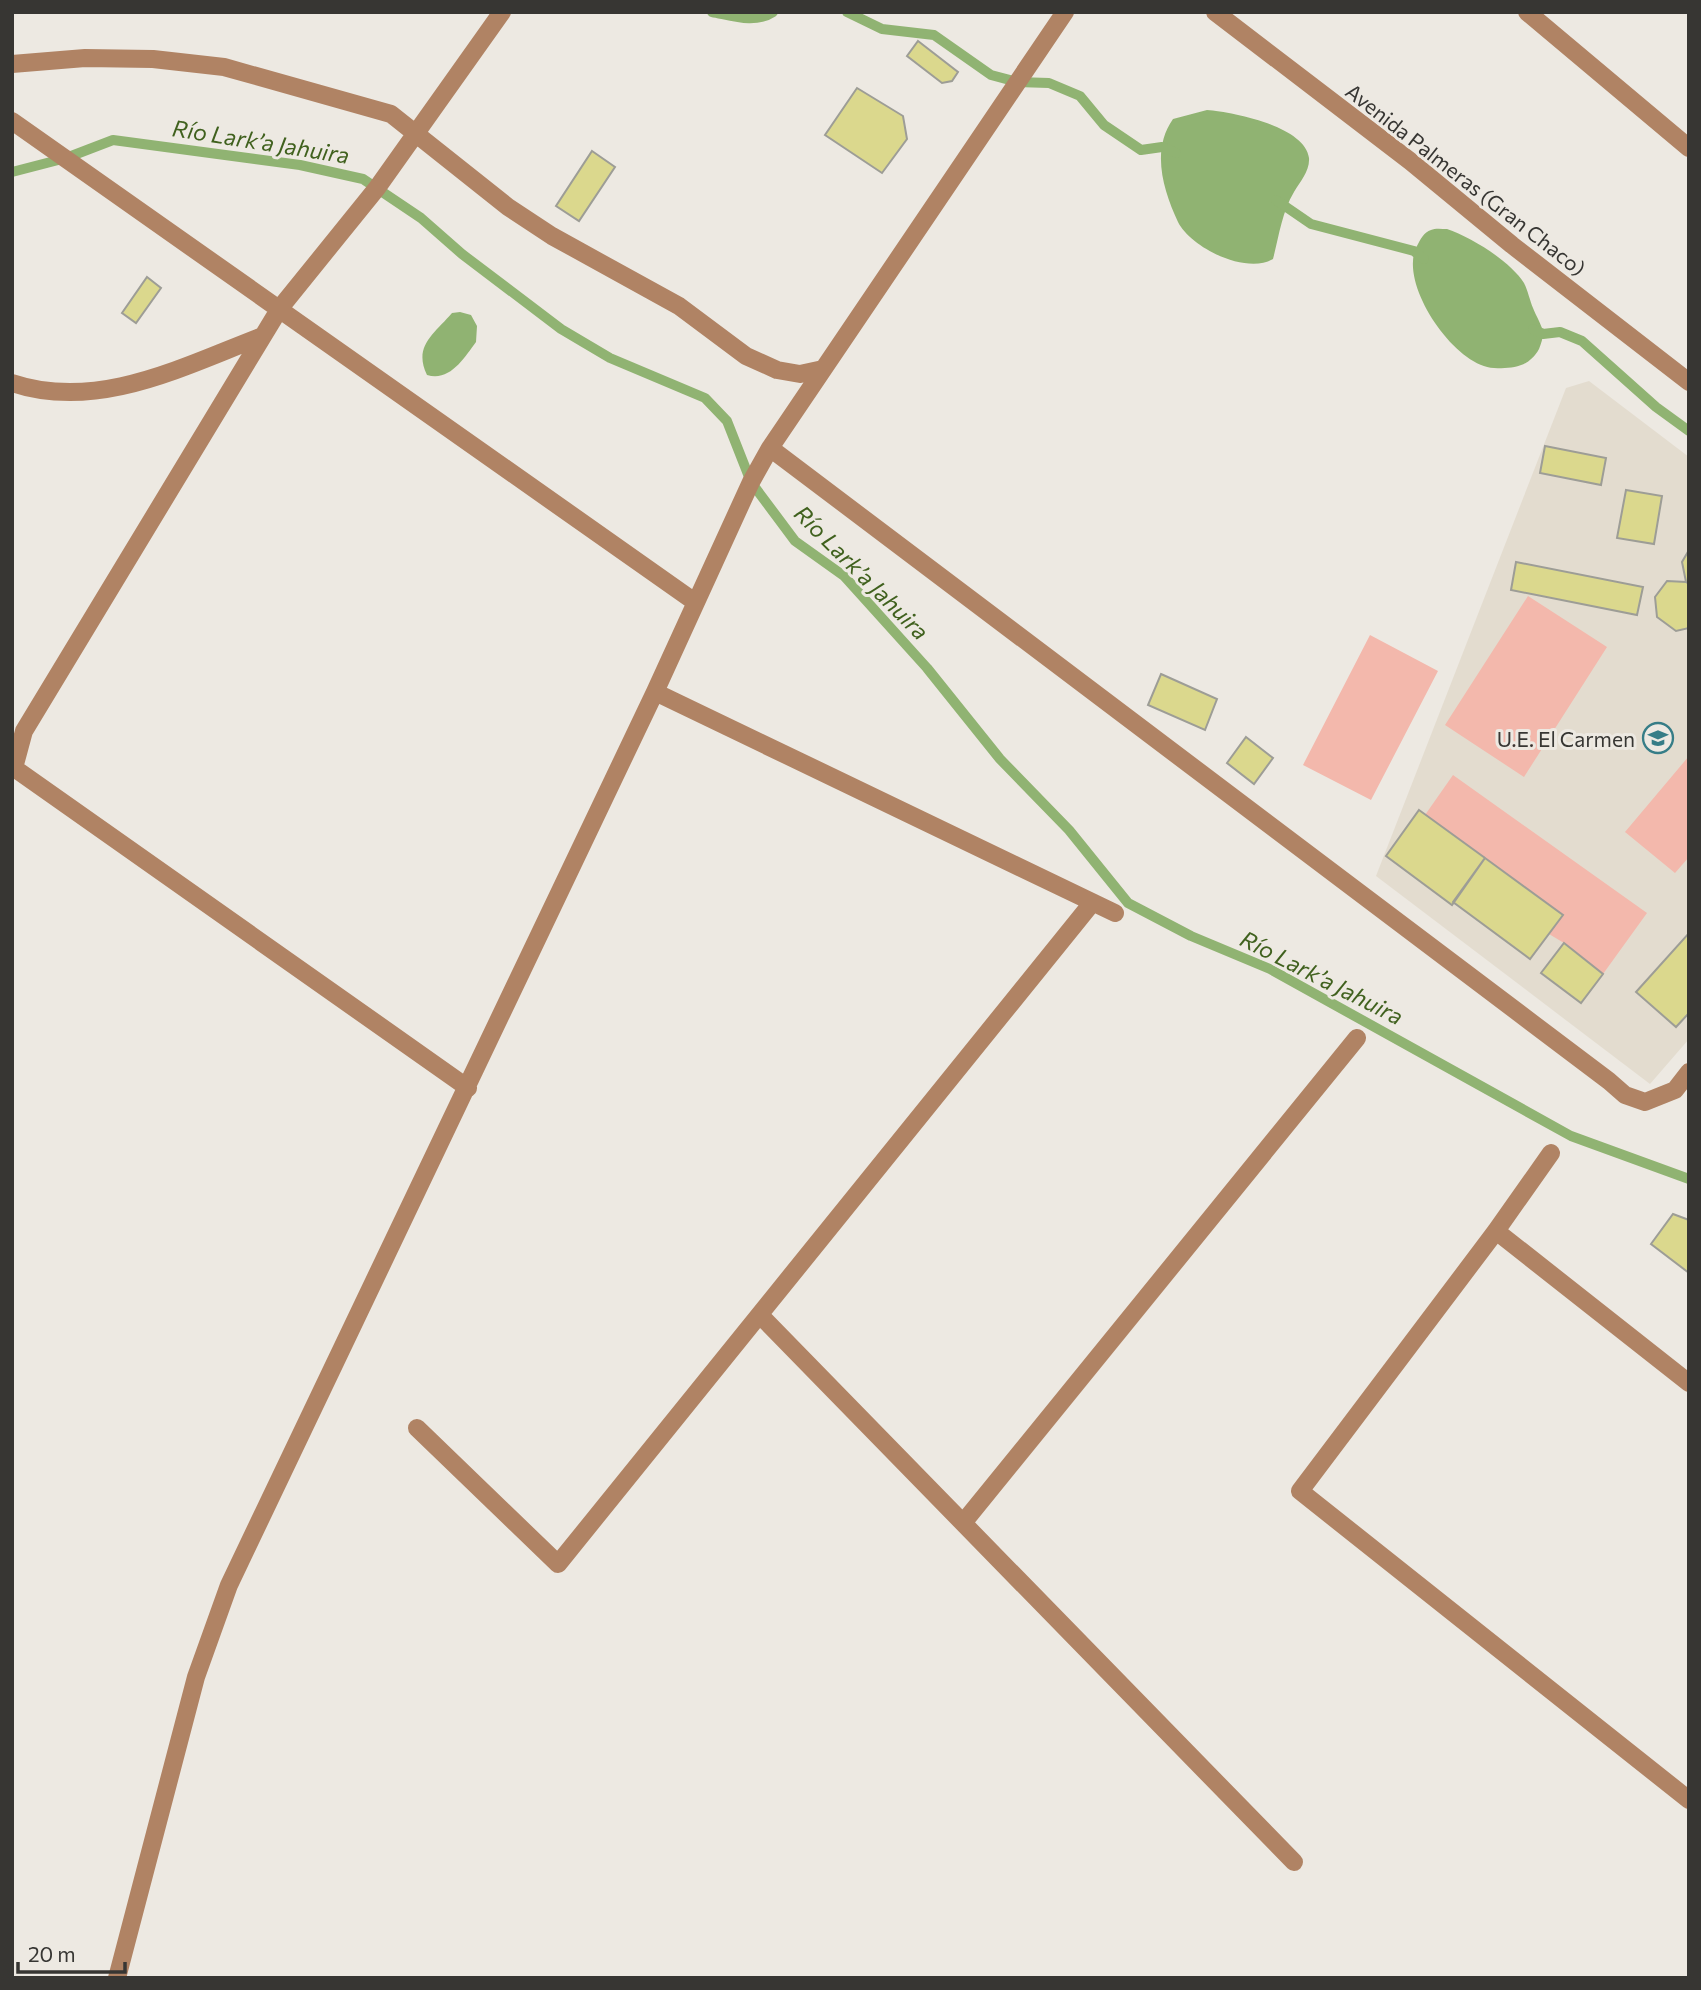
<svg xmlns="http://www.w3.org/2000/svg" width="1701" height="1990" font-family="Commissioner,sans-serif">
	<style>
		.built { fill: #e3dccf }
		.green { fill: #f3b8ac }
		.water { fill: #90b372 }
		.lines { fill: none; stroke-linecap: round; stroke-linejoin: round }
		.stream { stroke: #90b372; stroke-width: 10 }
		.building { fill: #dbd88d; stroke: #9d9d96; stroke-width: 2 }
		.minor { stroke: #b08364; stroke-width: 18 }
		.labels { text-anchor: middle; dominant-baseline: central; stroke-width: 6; stroke-linejoin: round; paint-order: stroke }
		.street-label { font-size: 21px; fill: #373633; stroke: #ede9e2 }
		.poi-label { font-size: 21px; fill: #373633; stroke: #ede9e2; text-anchor: end }
		.water-label { font-size: 23px; font-style: italic; fill: #40611e; stroke: #ede9e2 }
	</style>
	<rect width="100%" height="100%" fill="#ede9e2"/>
	<!-- built -->
	<path class="built" d="M 1589,381 L 1689,457 L 1689,1039 L 1650,1084 L 1376,876 L 1566,388 Z"/>
	<!-- green -->
	<path class="green" d="M 1528,596 L 1607,647 L 1524,777 L 1445,725 Z
		M 1370,635 L 1438,671 L 1371,800 L 1303,765 Z
		M 1689,756 L 1689,857 L 1675,873 L 1625,832 Z
		M 1453,775 L 1647,913 L 1603,974 L 1564,943 L 1549,934 L 1562,915 L 1425,815 Z"/>
	<!-- water -->
	<path class="water" d="M 1207,110 C 1232,112 1305,126 1309,158 C 1310,171 1300,182 1294,192 C 1282,212 1279,236 1273,259 C 1247,275 1191,248 1178,222 C 1163,190 1151,150 1173,119 Z
		M 1447,229 C 1471,237 1510,261 1524,283 C 1528,291 1530,301 1533,308 C 1536,316 1542,325 1543,333 C 1543,338 1541,344 1539,349 C 1529,367 1513,369 1494,368 C 1454,366 1397,282 1417,246 C 1420,240 1424,232 1431,230 C 1435,228 1442,229 1447,229 Z
		M 460,312 L 471,315 L 477,326 L 476,342 C 464,358 450,382 427,375 C 413,346 434,334 452,313 Z"/>
	<g class="lines">
		<!-- stream -->
		<path class="stream" d="M 712,12 C 733,16 755,24 773,12
			M 847,12 L 882,29 L 934,35 L 991,75 L 1017,82 L 1049,83 L 1080,96 L 1104,125 L 1141,150 L 1162,147 L 1176,153
			M 12,172 L 66,158 L 113,140 L 300,165 L 363,179 L 421,218 L 462,254 L 561,329 L 610,358 L 705,398 L 727,421 L 751,482 L 795,541 L 844,576 L 927,668 L 1000,759 L 1069,830 L 1128,903 L 1191,936 L 1270,969 L 1571,1136 L 1689,1179
			M 1276,200 L 1311,224 L 1414,251 L 1424,259
			M 1533,329 L 1543,334 L 1560,332 L 1582,341 L 1656,407 L 1689,431"/>
	</g>
	<!-- building -->
	<path class="building" d="M 918,41 L 958,72 L 952,81 L 942,83 L 907,56 Z
		M 857,88 L 903,116 L 907,139 L 882,173 L 825,135 Z
		M 592,151 L 615,167 L 579,221 L 556,206 Z
		M 147,277 L 161,288 L 136,323 L 122,313 Z
		M 1545,446 L 1606,458 L 1601,485 L 1540,473 Z
		M 1626,490 L 1662,496 L 1654,544 L 1617,538 Z
		M 1689,550 L 1689,584 L 1686,582 L 1682,562 Z
		M 1516,562 L 1643,587 L 1637,615 L 1511,590 Z
		M 1667,581 L 1686,582 L 1689,584 L 1689,628 L 1676,631 L 1657,617 L 1655,597 Z
		M 1161,674 L 1217,699 L 1205,730 L 1148,705 Z
		M 1246,737 L 1273,758 L 1254,784 L 1227,763 Z
		M 1419,810 L 1485,858 L 1452,905 L 1386,856 Z
		M 1485,858 L 1563,915 L 1530,959 L 1453,902 Z
		M 1689,933 L 1689,1013 L 1676,1027 L 1636,992 Z
		M 1564,943 L 1603,974 L 1581,1003 L 1541,973 Z
		M 1673,1214 L 1689,1220 L 1689,1273 L 1651,1244 Z"/>
	<g class="lines">
		<!-- minor -->
		<path class="minor" d="M 1215,12 L 1410,161 L 1512,245 L 1689,382
			M 1527,12 L 1689,148
			M 12,64 L 85,58 L 153,59 L 224,67 L 391,114 L 508,207 L 552,236 L 679,306 L 746,356 L 777,370 L 800,374 L 823,369
			M 12,121 L 695,602
			M 12,383 C 98,412 184,366 263,336
			M 770,448 L 1609,1081 L 1625,1095 L 1645,1102 L 1675,1090 L 1689,1072
			M 655,692 L 1115,913
			M 468,1088 L 14,768 L 24,731 L 280,308 L 377,188 L 502,12
			M 1551,1153 L 1496,1231 L 1300,1491 L 1689,1800
			M 1496,1231 L 1689,1383
			M 760,1315 L 1294,1862
			M 417,1428 L 558,1564 L 1092,903
			M 963,1523 L 1357,1038
			M 117,1978 L 196,1677 L 229,1585 L 655,692 L 751,482 L 770,448 L 1065,12"/>
	</g>
	<!-- icons -->
	<defs>
		<g id="school-ring" transform="scale(1.575)"><circle r="9.5" fill="#ede9e2" stroke="#367d87" stroke-width="1.5"/><path d="M0-5L7-2L0 1L-7-2ZM-4 1L0 2.5L4 1V4Q0 6-4 4Z" fill="#367d87"/></g>
	</defs>
	<g fill-rule="evenodd">
		<use href="#school-ring" x="1658" y="738"/>
	</g>
	<g class="labels">
		<!-- street labels -->
		<g class="street-label">
			<text transform="translate(1466 179) rotate(38)">Avenida Palmeras (Gran Chaco)</text>
		</g>
		<!-- poi labels -->
		<g class="poi-label">
			<text x="1635" y="738">U.E. El Carmen</text>
		</g>
		<!-- water labels -->
		<g class="water-label">
			<text transform="translate(261 141) rotate(9)">Río Lark’a Jahuira</text>
			<text transform="translate(862 572) rotate(45)">Río Lark’a Jahuira</text>
			<text transform="translate(1322 977) rotate(27)">Río Lark’a Jahuira</text>
		</g>
	</g>
	<!-- border -->
	<rect width="1701" height="1990" fill="none" stroke="#373633" stroke-width="28"/>
	<!-- scale -->
	<path d="M18 1962v10h107v-10" fill="none" stroke="#373633" stroke-width="3.5"/>
	<text x="28" y="1962" font-size="21" fill="#373633" stroke="#ede9e2" stroke-width="5" paint-order="stroke">20 m</text>
</svg>
